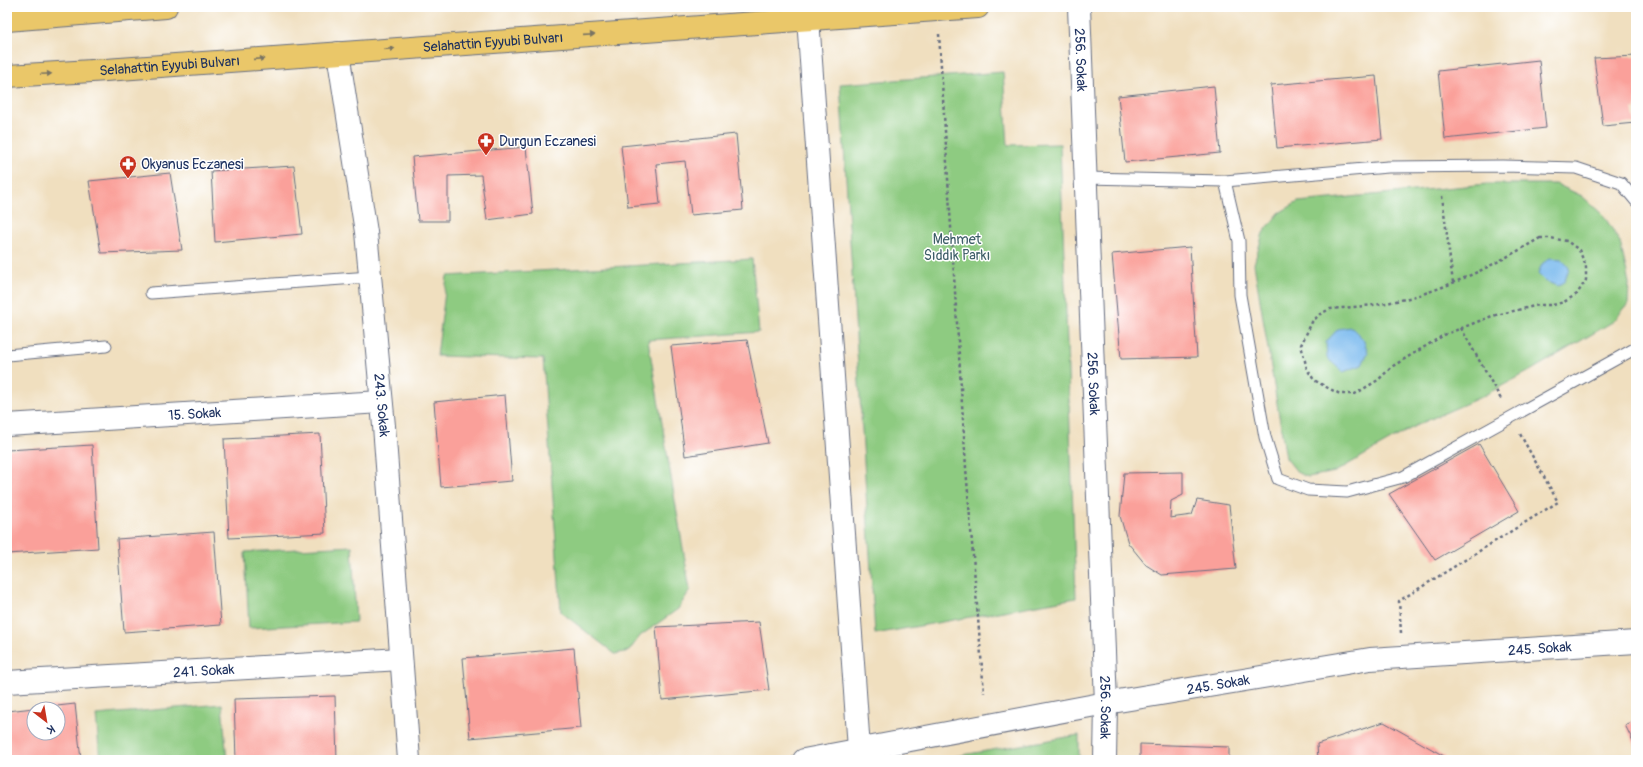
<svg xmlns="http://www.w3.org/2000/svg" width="1643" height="767" font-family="Pangolin,sans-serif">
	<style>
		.green { fill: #8ecb81; stroke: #547d70 }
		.water { fill: #7abaee; stroke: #4a74a6 }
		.building { fill: #faa09a }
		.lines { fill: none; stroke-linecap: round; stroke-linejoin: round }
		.lane-casing { stroke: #666d80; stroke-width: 13 }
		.street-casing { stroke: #666d80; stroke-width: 24 }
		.primary-casing { stroke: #666d80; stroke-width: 24 }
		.path { stroke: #666d80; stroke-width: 2.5; stroke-dasharray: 3 3; stroke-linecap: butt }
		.lane { stroke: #fff; stroke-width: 11 }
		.street { stroke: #fff; stroke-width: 22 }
		.primary { stroke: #eac769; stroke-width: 22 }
		.oneway { fill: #787363 }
		.labels { text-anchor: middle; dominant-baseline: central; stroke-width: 3; stroke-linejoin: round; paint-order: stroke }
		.street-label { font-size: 14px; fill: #1b2f5e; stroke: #fff }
		.poi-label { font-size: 14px; fill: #1b2f5e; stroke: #fff; text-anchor: start }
		.park-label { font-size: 14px; fill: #3e5e68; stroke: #fff }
	</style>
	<rect width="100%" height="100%" fill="#fff"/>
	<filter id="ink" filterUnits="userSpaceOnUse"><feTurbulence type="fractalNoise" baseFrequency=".025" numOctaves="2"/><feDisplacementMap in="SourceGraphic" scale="8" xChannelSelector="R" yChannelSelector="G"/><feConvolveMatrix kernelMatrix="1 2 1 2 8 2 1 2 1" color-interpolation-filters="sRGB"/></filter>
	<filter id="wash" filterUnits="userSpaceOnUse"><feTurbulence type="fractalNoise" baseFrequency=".012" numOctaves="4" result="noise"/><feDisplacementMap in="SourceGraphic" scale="16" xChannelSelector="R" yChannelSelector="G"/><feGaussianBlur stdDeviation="0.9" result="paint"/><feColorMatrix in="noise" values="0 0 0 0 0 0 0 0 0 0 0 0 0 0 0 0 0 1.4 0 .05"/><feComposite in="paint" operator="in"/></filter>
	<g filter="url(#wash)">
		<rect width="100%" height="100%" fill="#f0dfbf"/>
		<!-- green -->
		<path class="green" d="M 1003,72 L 1008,145 L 1060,144 L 1076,598 L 875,634 L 840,84 Z
			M 1487,184 L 1556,184 L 1582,196 L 1604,216 L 1620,242 L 1629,283 L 1628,304 L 1614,321 L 1530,371 L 1481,397 L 1417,425 L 1335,472 L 1308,477 L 1298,473 L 1286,458 L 1254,264 L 1263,233 L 1279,213 L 1298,202 Z
			M 752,259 L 759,332 L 648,340 L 690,590 L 678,609 L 640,636 L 629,651 L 615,654 L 561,612 L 543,359 L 437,356 L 447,276 Z
			M 352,546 L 356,622 L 249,628 L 245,552 Z
			M 222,704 L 227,760 L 100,760 L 96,715 Z
			M 1079,735 L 1079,760 L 934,760 Z"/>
		<!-- water -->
		<path class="water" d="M 1550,258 L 1562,259 L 1569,268 L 1565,281 L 1557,286 L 1545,281 L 1538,274 L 1542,264 Z
			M 1351,327 L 1363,339 L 1368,352 L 1362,365 L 1343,372 L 1327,358 L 1326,342 L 1338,329 Z"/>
		<g id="blocks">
			<!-- building -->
			<path class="building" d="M 1636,56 L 1636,109 L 1632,108 L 1635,123 L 1603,126 L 1594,58 Z
				M 1539,60 L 1546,128 L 1445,139 L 1438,71 Z
				M 1376,76 L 1382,139 L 1277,148 L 1271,85 Z
				M 1214,86 L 1220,153 L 1125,162 L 1118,96 Z
				M 736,134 L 743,210 L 691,215 L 685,161 L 656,164 L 660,204 L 628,207 L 621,146 Z
				M 526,147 L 533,214 L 487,220 L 481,175 L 448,176 L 448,221 L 418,221 L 412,157 Z
				M 294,166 L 302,234 L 215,242 L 211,171 Z
				M 170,173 L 182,250 L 101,253 L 89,181 Z
				M 1190,247 L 1197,357 L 1121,359 L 1112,254 Z
				M 747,340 L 768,443 L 685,456 L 671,346 Z
				M 505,395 L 512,481 L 441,487 L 434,402 Z
				M 320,434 L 325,533 L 229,538 L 224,439 Z
				M 1479,444 L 1519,511 L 1435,560 L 1389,494 Z
				M 92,445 L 98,548 L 7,554 L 7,450 Z
				M 1183,472 L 1183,495 L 1171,501 L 1170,518 L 1192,515 L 1197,500 L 1229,505 L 1236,569 L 1162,575 L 1146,565 L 1128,543 L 1120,516 L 1124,473 Z
				M 214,532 L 221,625 L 124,632 L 117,539 Z
				M 759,622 L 769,690 L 662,700 L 656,627 Z
				M 574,648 L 581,728 L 470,738 L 463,658 Z
				M 335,696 L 337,760 L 236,760 L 234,699 Z
				M 75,704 L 81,760 L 7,760 L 7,711 L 34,708 L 34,733 L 58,733 L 58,709 L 39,708 Z
				M 1636,720 L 1636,747 L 1625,725 Z
				M 1384,722 L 1444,756 L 1442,760 L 1318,760 L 1317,744 Z
				M 1140,744 L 1229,747 L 1229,760 L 1140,760 Z"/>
		</g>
	</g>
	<g filter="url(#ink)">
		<use href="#blocks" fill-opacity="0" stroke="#666d80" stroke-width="1"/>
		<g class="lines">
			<!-- lane casing -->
			<g class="lane-casing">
				<path id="lane" d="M 1085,178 L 1225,181 L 1388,167 L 1503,166 L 1576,168 L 1621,183 L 1636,201
					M 1225,181 L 1239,241 L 1240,295 L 1265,437 L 1278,479 L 1308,490 L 1347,492 L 1403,477 L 1636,348
					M 151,293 L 370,277
					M 7,355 L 106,346"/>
			</g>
			<!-- street casing -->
			<g class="street-casing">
				<g id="street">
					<path id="s1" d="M 1079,7 L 1106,703 L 1105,760"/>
					<path d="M 808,18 L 859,749"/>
					<path id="s2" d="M 338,53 L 366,232 L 384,426 L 409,760"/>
					<path id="s3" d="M 7,425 L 381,402"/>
					<path id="s4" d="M 7,682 L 401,659"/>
					<path id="s5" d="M 804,760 L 1106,703 L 1370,659 L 1636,642"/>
				</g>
			</g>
			<!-- primary casing -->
			<g class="primary-casing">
				<g id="primary">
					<path d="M 7,20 L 166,7"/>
					<path id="s6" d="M 7,76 L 92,71 L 978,7"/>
				</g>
			</g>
			<!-- path -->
			<path class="path" d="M 939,34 L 966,468 L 984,693
				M 1442,196 L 1453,283
				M 1540,238 L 1550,238 L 1567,241 L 1579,250 L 1586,266 L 1586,280 L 1577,294 L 1564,302 L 1553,305 L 1539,305 L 1492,316 L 1444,335 L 1393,366 L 1378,380 L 1355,394 L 1340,394 L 1328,388 L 1314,380 L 1307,369 L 1301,345 L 1312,322 L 1320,314 L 1330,309 C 1352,307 1374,306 1396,301 C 1447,290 1496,264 1540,238 Z
				M 1461,328 L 1502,401
				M 1401,633 L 1399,601 L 1558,502 L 1520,434"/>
			<!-- lane -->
			<use href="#lane" class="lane"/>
			<!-- street -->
			<use href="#street" class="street"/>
			<!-- primary -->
			<use href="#primary" class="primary"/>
		</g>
		<!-- one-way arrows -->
		<defs><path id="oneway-solid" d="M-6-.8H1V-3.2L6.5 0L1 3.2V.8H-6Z"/></defs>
		<g class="oneway">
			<use href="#oneway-solid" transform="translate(589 35) rotate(-4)"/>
			<use href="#oneway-solid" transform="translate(389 49) rotate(-4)"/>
			<use href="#oneway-solid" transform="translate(259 59) rotate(-4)"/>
			<use href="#oneway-solid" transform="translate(46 74) rotate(-3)"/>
		</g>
	</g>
	<!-- icons -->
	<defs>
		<g id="pharmacy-pin" transform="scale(0.9)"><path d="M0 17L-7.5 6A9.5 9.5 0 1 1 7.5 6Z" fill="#c8321e" stroke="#fff"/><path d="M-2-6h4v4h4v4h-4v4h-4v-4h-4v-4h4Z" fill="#fff"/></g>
	</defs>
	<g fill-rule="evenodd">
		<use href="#pharmacy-pin" x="486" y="141"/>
		<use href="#pharmacy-pin" x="128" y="164"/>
	</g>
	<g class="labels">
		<!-- street labels -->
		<g class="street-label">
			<text stroke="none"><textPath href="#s6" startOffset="487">Selahattin Eyyubi Bulvarı</textPath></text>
			<text stroke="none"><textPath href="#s1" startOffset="53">256. Sokak</textPath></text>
			<text stroke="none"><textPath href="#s6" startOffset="163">Selahattin Eyyubi Bulvarı</textPath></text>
			<text stroke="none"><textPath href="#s1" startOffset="377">256. Sokak</textPath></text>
			<text stroke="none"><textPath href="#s2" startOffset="355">243. Sokak</textPath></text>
			<text stroke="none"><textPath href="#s3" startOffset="188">15. Sokak</textPath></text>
			<text stroke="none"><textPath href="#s5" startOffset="745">245. Sokak</textPath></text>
			<text stroke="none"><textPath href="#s4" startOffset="197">241. Sokak</textPath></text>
			<text stroke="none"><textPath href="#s5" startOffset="421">245. Sokak</textPath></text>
			<text stroke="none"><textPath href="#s1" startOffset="701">256. Sokak</textPath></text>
		</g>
		<!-- poi labels -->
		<g class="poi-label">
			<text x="499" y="141">Durgun Eczanesi</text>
			<text x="141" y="164">Okyanus Eczanesi</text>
		</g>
		<!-- park labels -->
		<g class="park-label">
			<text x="957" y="239">Mehmet<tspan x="957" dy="16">Sıddık Parkı</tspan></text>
		</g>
	</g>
	<!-- margin -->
	<rect width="1643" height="767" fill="none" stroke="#fff" stroke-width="24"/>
	<!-- north arrow -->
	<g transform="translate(46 721) rotate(149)"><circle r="19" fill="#ffffff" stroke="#a4acbf"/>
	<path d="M0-3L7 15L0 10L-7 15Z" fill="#c8321e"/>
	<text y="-6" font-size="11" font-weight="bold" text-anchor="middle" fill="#1b2f5e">K</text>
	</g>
</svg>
